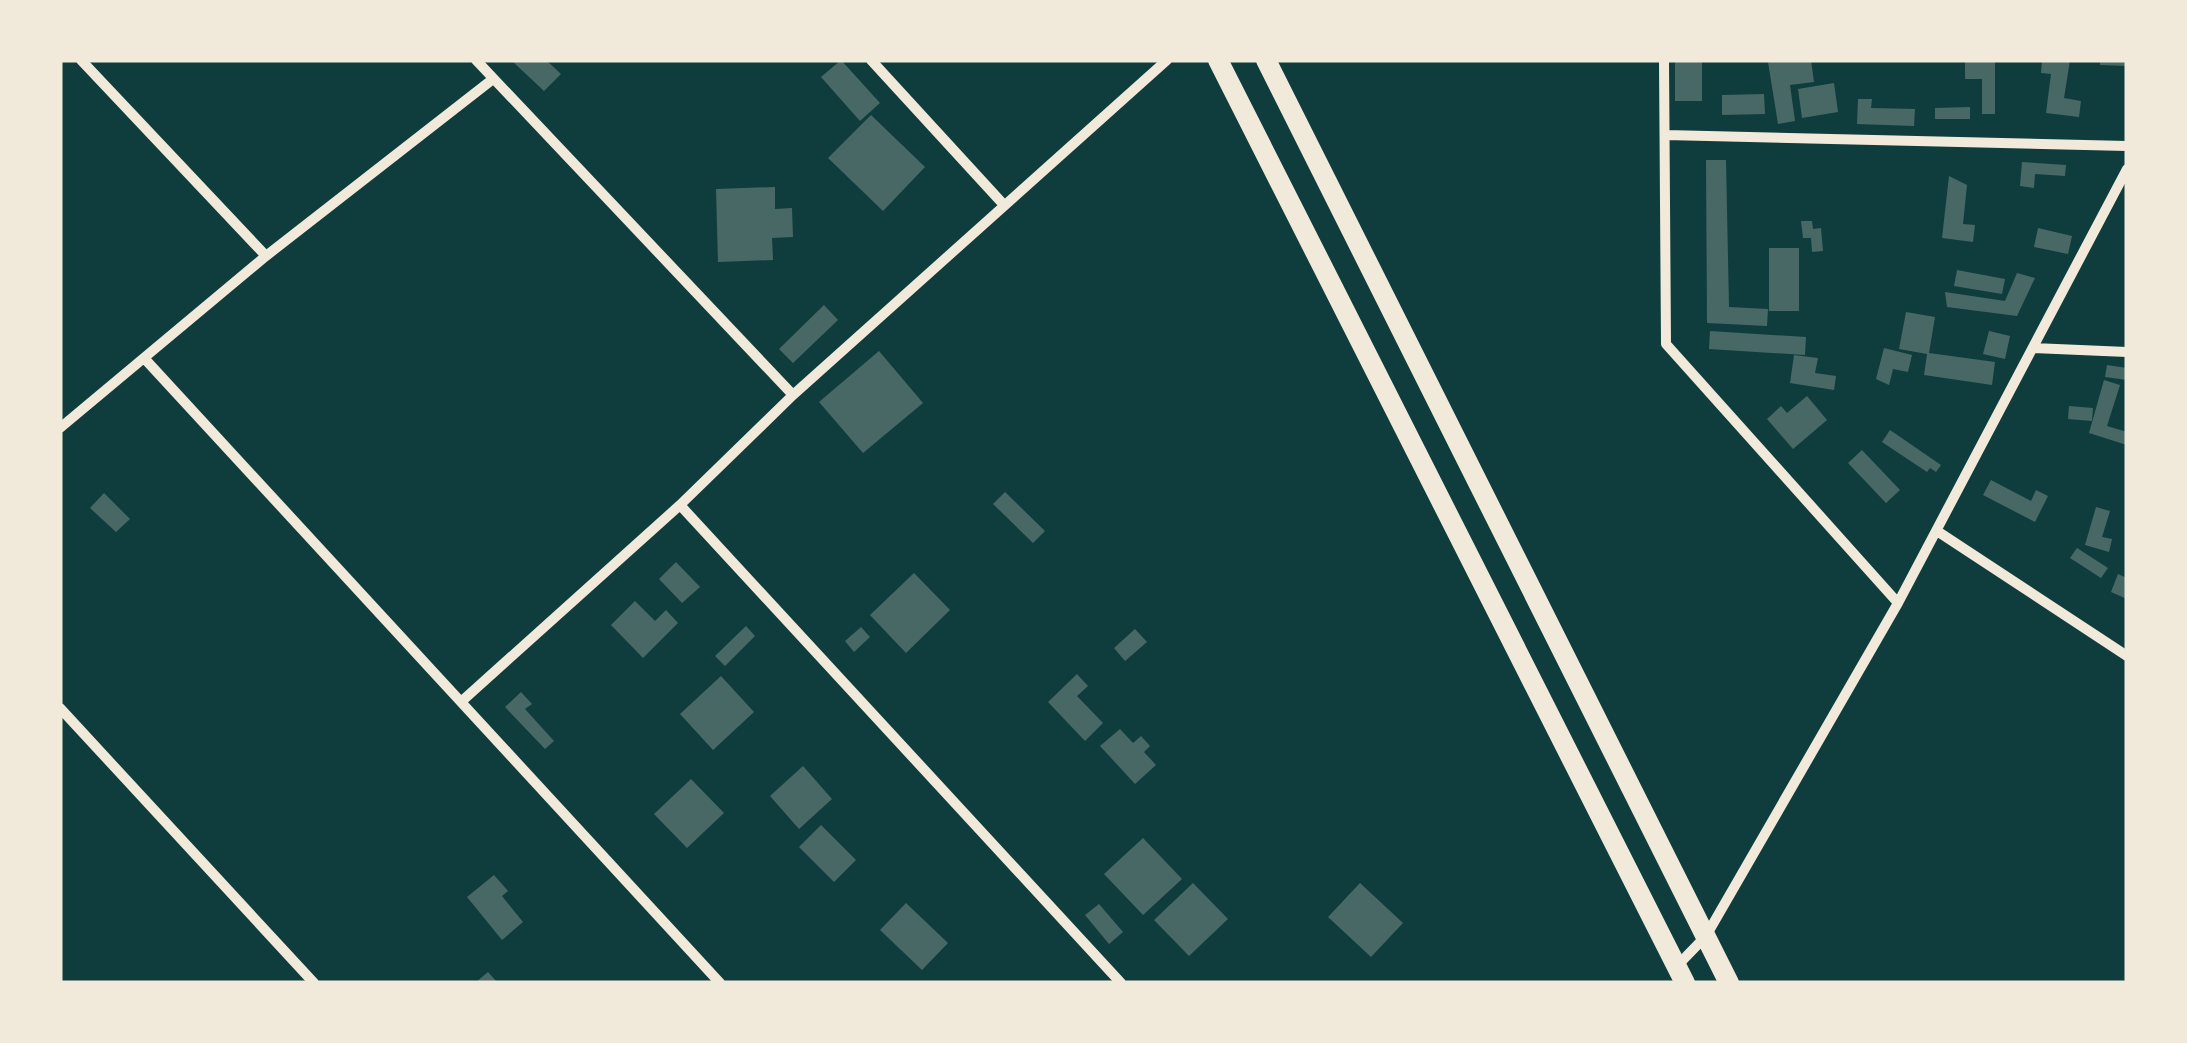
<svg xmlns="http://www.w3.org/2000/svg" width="2187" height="1043" font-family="Merriweather,serif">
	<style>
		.building { fill: #486865 }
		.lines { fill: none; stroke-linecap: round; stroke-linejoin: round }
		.minor { stroke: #f1e9da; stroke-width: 10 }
		.secondary { stroke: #f1e9da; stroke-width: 20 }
	</style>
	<rect width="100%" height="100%" fill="#0f3d3e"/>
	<!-- building -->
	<path class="building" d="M 511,60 L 546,60 L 561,74 L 544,91 Z
		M 841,60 L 880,103 L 860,121 L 821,77 Z
		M 1675,60 L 1702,60 L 1702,101 L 1675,101 Z
		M 1781,60 L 1811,60 L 1814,82 L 1790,85 L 1795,121 L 1778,124 L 1768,62 Z
		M 1965,60 L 1995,60 L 1995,114 L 1982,114 L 1982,79 L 1965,79 Z
		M 2042,60 L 2070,60 L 2064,98 L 2081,101 L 2079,117 L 2046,113 L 2051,74 L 2041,73 Z
		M 2100,60 L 2127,60 L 2127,66 L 2100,65 Z
		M 1834,83 L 1838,112 L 1802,118 L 1798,89 Z
		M 1764,94 L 1765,114 L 1722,115 L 1722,95 Z
		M 1858,99 L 1872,99 L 1871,108 L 1915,109 L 1914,126 L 1857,124 Z
		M 1970,107 L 1970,119 L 1935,119 L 1935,108 Z
		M 871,115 L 925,167 L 883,211 L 828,158 Z
		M 1706,160 L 1726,160 L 1729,307 L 1768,309 L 1767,326 L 1707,323 Z
		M 2022,162 L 2066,165 L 2065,176 L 2035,174 L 2034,188 L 2020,186 Z
		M 1949,176 L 1967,185 L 1963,224 L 1975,225 L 1973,242 L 1942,238 Z
		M 775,187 L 775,209 L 792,208 L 793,237 L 772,238 L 773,260 L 718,262 L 716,189 Z
		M 1801,221 L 1812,221 L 1813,229 L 1821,228 L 1823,251 L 1812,252 L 1811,238 L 1803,238 Z
		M 2038,228 L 2072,236 L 2068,254 L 2034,247 Z
		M 1769,248 L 1799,248 L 1799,311 L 1769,311 Z
		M 1957,270 L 2005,279 L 2002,294 L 1954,286 Z
		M 2017,273 L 2035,278 L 2017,316 L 1947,307 L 1945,292 L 2005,301 Z
		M 824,305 L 838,320 L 793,363 L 779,349 Z
		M 1906,312 L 1935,317 L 1929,353 L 1995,362 L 1992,385 L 1924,375 L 1927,354 L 1899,349 Z
		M 1710,331 L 1806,337 L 1805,355 L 1709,349 Z
		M 1989,331 L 2010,336 L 2005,359 L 1983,354 Z
		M 1884,348 L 1912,355 L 1908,372 L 1893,369 L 1889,385 L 1876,379 Z
		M 879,351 L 923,403 L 863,453 L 819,402 Z
		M 1794,355 L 1818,358 L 1815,373 L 1836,376 L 1834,390 L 1790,383 Z
		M 2107,365 L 2127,368 L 2127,380 L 2105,377 Z
		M 2104,380 L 2120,385 L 2107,426 L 2127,432 L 2127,445 L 2089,433 Z
		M 1807,396 L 1827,420 L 1793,449 L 1767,419 L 1781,406 L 1787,413 Z
		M 2069,406 L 2093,408 L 2092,421 L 2068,419 Z
		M 1890,430 L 1941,465 L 1936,472 L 1930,468 L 1927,472 L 1882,442 Z
		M 1862,450 L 1900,490 L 1886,503 L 1848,463 Z
		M 1991,480 L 2031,501 L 2036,490 L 2048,496 L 2035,522 L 1983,495 Z
		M 1005,492 L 1045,531 L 1033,543 L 993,504 Z
		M 104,493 L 130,519 L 116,532 L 90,508 Z
		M 2096,507 L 2110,511 L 2102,537 L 2112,539 L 2109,552 L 2085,545 Z
		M 2077,548 L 2108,568 L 2101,578 L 2070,558 Z
		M 676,562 L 700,587 L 682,603 L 659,579 Z
		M 914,573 L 950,610 L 906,653 L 870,615 Z
		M 2118,574 L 2127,578 L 2127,599 L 2111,592 Z
		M 635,601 L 655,621 L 666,610 L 678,623 L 643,658 L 611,625 Z
		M 746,626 L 755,636 L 725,666 L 715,656 Z
		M 861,627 L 870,637 L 854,652 L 845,641 Z
		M 1135,629 L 1147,642 L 1125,661 L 1114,648 Z
		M 1077,674 L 1088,686 L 1077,696 L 1103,723 L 1085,741 L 1048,702 Z
		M 721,676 L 754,712 L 713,750 L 680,714 Z
		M 521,692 L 532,704 L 525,709 L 554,741 L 545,749 L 505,707 Z
		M 1120,729 L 1133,743 L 1141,736 L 1150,746 L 1144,752 L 1156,765 L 1135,784 L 1100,746 Z
		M 803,766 L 832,799 L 799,829 L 770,796 Z
		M 691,779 L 724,813 L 687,848 L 654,814 Z
		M 821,825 L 856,860 L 834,882 L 799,847 Z
		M 1143,838 L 1182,879 L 1143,915 L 1104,874 Z
		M 494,875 L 508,891 L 502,896 L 523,922 L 502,940 L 467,897 Z
		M 1193,883 L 1228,919 L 1189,956 L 1154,920 Z
		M 1360,883 L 1403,923 L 1371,957 L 1328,917 Z
		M 906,903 L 948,943 L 922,970 L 880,930 Z
		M 1099,904 L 1123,932 L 1109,944 L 1085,915 Z
		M 488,972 L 498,983 L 475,983 Z"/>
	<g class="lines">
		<!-- minor -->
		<path class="minor" d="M 81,60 L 266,256
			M 476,60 L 793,395
			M 871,60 L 1004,205
			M 1664,60 L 1666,344 L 1898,603
			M 1666,135 L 2127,146
			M 2033,348 L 2127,352
			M 144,358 L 720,983
			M 60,428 L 266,256 L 493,79
			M 680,505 L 1121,983
			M 1937,531 L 2127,656
			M 462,701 L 680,505 L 793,395 L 1167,60
			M 60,708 L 314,983
			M 1677,966 L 1706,936 L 1898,603 L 2127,169"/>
		<!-- secondary -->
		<path class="secondary" d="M 1218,60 L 1685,983
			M 1266,60 L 1729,983"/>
	</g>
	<!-- border -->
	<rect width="2187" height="1043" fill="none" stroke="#f1e9da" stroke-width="125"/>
</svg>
